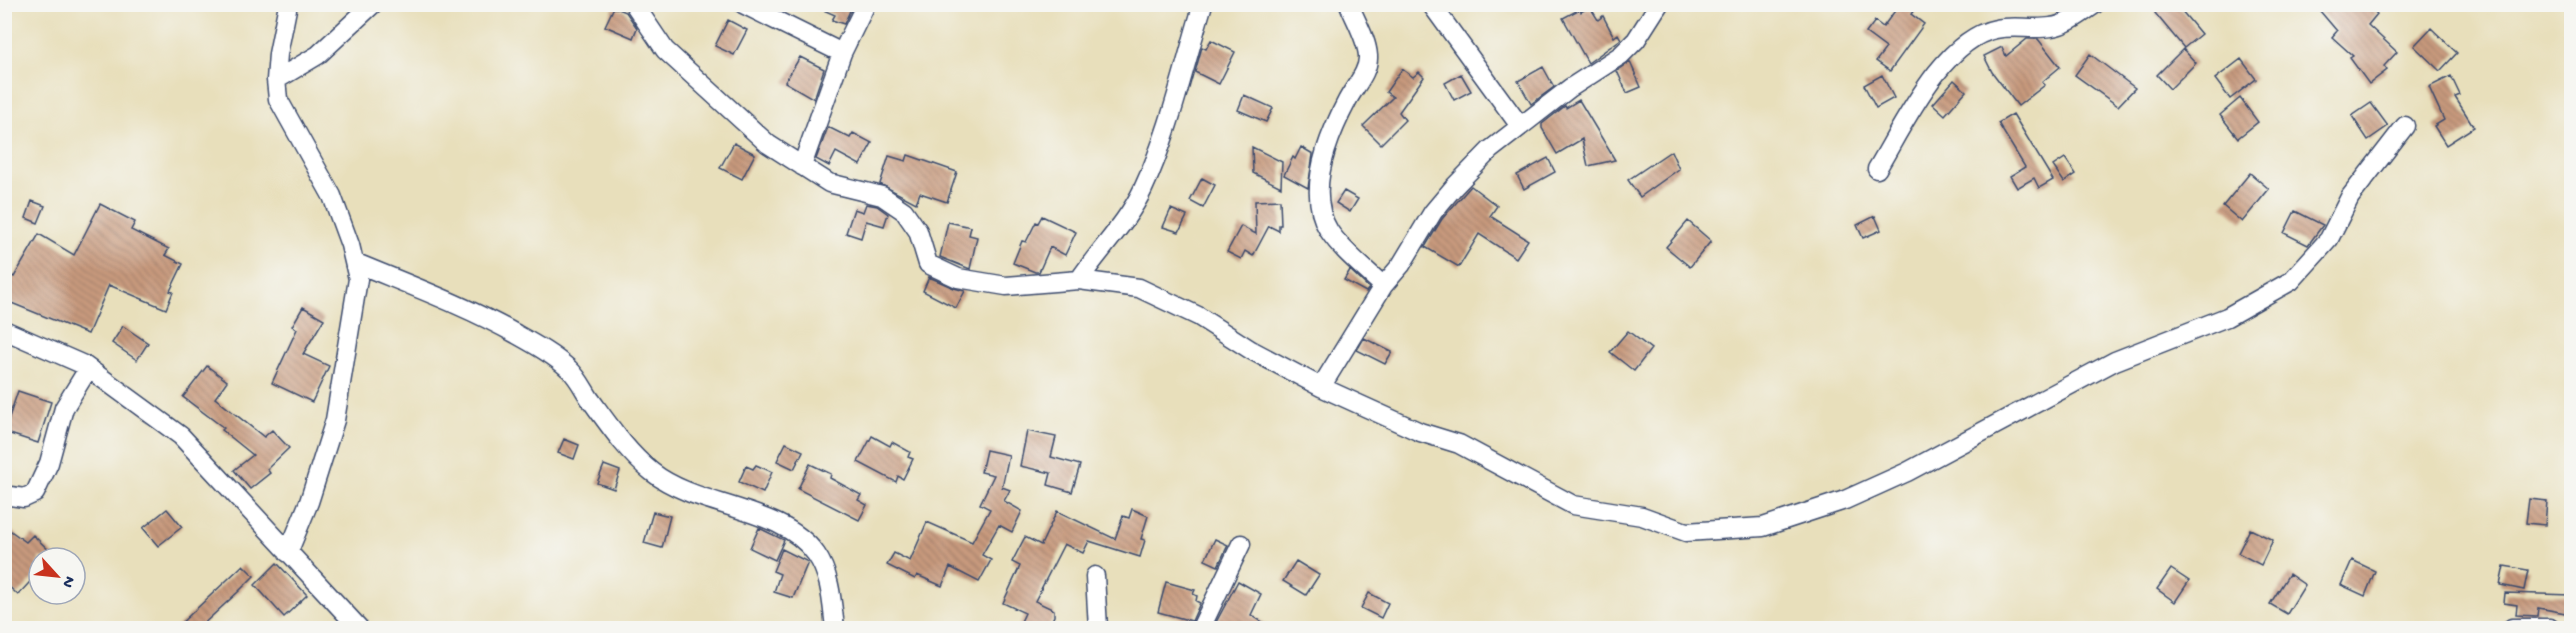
<svg xmlns="http://www.w3.org/2000/svg" width="2576" height="633" font-family="'Gochi Hand',sans-serif">
	<style>
		.building { fill: url(#building-back-hatch) }
		.lines { fill: none; stroke-linecap: round; stroke-linejoin: round }
		.street-casing { stroke: #3a496c; stroke-width: 21 }
		.street { stroke: #fff; stroke-width: 18 }
	</style>
	<defs>
		<pattern id="building-back-hatch" width="6" height="6" patternUnits="userSpaceOnUse" patternTransform="scale(1.5)"><rect width="6" height="6" fill="#c89a7d"/><path d="M-1 5l2 2M0 0l6 6M5-1l2 2" fill="none" stroke="#a27e6a"/></pattern>
	</defs>
	<rect width="100%" height="100%" fill="#f6f6f2"/>
	<filter id="ink" filterUnits="userSpaceOnUse"><feTurbulence type="fractalNoise" baseFrequency=".0167" numOctaves="2"/><feDisplacementMap in="SourceGraphic" scale="12" xChannelSelector="R" yChannelSelector="G"/><feConvolveMatrix kernelMatrix="1 2 1 2 8 2 1 2 1" color-interpolation-filters="sRGB"/></filter>
	<filter id="wash" filterUnits="userSpaceOnUse"><feTurbulence type="fractalNoise" baseFrequency=".008" numOctaves="4" result="noise"/><feDisplacementMap in="SourceGraphic" scale="24" xChannelSelector="R" yChannelSelector="G"/><feGaussianBlur stdDeviation="1.35" result="paint"/><feColorMatrix in="noise" values="0 0 0 0 0 0 0 0 0 0 0 0 0 0 0 0 0 1.4 0 .05"/><feComposite in="paint" operator="in"/></filter>
	<g filter="url(#wash)">
		<rect width="100%" height="100%" fill="#e8dfbb"/>
		<g id="blocks">
			<!-- building -->
			<path class="building" d="M 810,4 L 853,4 L 844,24 L 832,20 L 835,15 Z
				M 1900,4 L 1919,4 L 1911,14 L 1924,24 L 1890,71 L 1876,61 L 1886,48 L 1866,33 L 1875,21 L 1883,27 Z
				M 2164,4 L 2176,4 L 2201,34 L 2184,48 L 2155,13 Z
				M 2314,4 L 2366,4 L 2377,14 L 2368,25 L 2397,52 L 2384,66 L 2387,70 L 2369,84 L 2350,58 L 2353,56 L 2332,37 L 2337,31 Z
				M 614,7 L 626,12 L 637,28 L 633,38 L 605,26 Z
				M 1590,7 L 1598,20 L 1603,16 L 1614,37 L 1618,34 L 1621,39 L 1588,63 L 1563,18 L 1580,9 L 1581,12 Z
				M 728,20 L 747,30 L 734,55 L 715,46 Z
				M 2431,28 L 2457,53 L 2440,71 L 2414,46 Z
				M 2027,39 L 2038,39 L 2060,67 L 2042,82 L 2045,85 L 2018,106 L 1992,72 L 1984,56 L 2002,47 L 2006,56 Z
				M 1211,40 L 1235,52 L 1219,84 L 1195,72 L 1202,47 L 1206,49 Z
				M 2183,49 L 2196,63 L 2170,89 L 2157,75 Z
				M 2090,54 L 2135,88 L 2118,106 L 2075,75 Z
				M 800,57 L 824,69 L 814,99 L 785,82 Z
				M 2241,59 L 2256,79 L 2230,99 L 2215,79 Z
				M 1630,62 L 1641,87 L 1627,93 L 1617,71 Z
				M 1543,67 L 1554,87 L 1531,104 L 1518,81 Z
				M 1402,69 L 1413,77 L 1419,72 L 1424,77 L 1399,112 L 1405,120 L 1381,144 L 1363,126 L 1393,97 L 1386,92 Z
				M 1461,74 L 1471,91 L 1454,100 L 1445,83 Z
				M 1882,75 L 1894,98 L 1876,108 L 1864,85 Z
				M 2451,76 L 2460,95 L 2455,97 L 2474,127 L 2446,145 L 2434,126 L 2444,120 L 2429,87 Z
				M 1954,80 L 1966,91 L 1945,115 L 1933,104 Z
				M 1244,95 L 1273,108 L 1266,122 L 1238,110 Z
				M 2240,98 L 2258,122 L 2238,138 L 2220,115 Z
				M 1579,100 L 1615,160 L 1588,166 L 1582,139 L 1557,154 L 1542,128 L 1542,124 L 1565,106 L 1566,108 Z
				M 2371,103 L 2388,126 L 2368,140 L 2352,116 Z
				M 2013,114 L 2053,180 L 2039,188 L 2034,178 L 2017,188 L 2010,176 L 2025,167 L 1998,123 Z
				M 828,127 L 850,138 L 853,133 L 872,143 L 860,165 L 836,152 L 829,166 L 816,159 Z
				M 734,143 L 755,154 L 742,179 L 720,168 Z
				M 1252,147 L 1282,162 L 1281,187 L 1253,173 Z
				M 1301,147 L 1313,154 L 1308,188 L 1284,175 L 1293,157 L 1295,159 Z
				M 1671,151 L 1679,169 L 1640,197 L 1628,180 Z
				M 908,155 L 957,172 L 947,202 L 920,193 L 916,203 L 880,184 L 889,156 L 906,161 Z
				M 1548,158 L 1555,172 L 1524,189 L 1517,175 Z
				M 2065,158 L 2076,174 L 2064,182 L 2053,166 Z
				M 2250,173 L 2269,189 L 2242,222 L 2223,206 Z
				M 1202,178 L 1215,185 L 1203,208 L 1190,201 Z
				M 1471,186 L 1497,206 L 1490,216 L 1528,240 L 1516,258 L 1479,234 L 1459,267 L 1425,247 L 1442,219 Z
				M 1344,191 L 1358,199 L 1350,212 L 1336,203 Z
				M 1280,200 L 1281,225 L 1279,225 L 1279,231 L 1269,226 L 1253,256 L 1245,251 L 1241,259 L 1227,252 L 1241,226 L 1256,234 L 1255,201 Z
				M 32,201 L 45,206 L 38,223 L 26,218 Z
				M 100,204 L 135,222 L 131,230 L 169,249 L 165,255 L 183,264 L 170,291 L 173,292 L 166,309 L 109,285 L 88,334 L 4,300 L 4,289 L 10,275 L 14,277 L 39,234 L 74,255 Z
				M 866,204 L 877,206 L 888,214 L 884,226 L 866,221 L 861,238 L 846,233 L 854,209 L 863,212 Z
				M 1171,209 L 1187,216 L 1179,232 L 1163,227 Z
				M 2295,211 L 2323,225 L 2308,245 L 2284,233 Z
				M 1042,216 L 1076,232 L 1065,255 L 1050,247 L 1039,272 L 1035,272 L 1013,263 L 1022,241 L 1026,242 L 1036,222 L 1038,223 Z
				M 1875,216 L 1881,230 L 1863,238 L 1857,225 Z
				M 1688,221 L 1711,241 L 1690,267 L 1666,247 Z
				M 948,222 L 971,227 L 969,235 L 977,237 L 970,269 L 940,257 Z
				M 1350,270 L 1369,288 L 1366,292 L 1344,280 Z
				M 929,277 L 954,288 L 965,291 L 956,308 L 923,291 Z
				M 303,307 L 324,319 L 303,354 L 329,366 L 312,402 L 272,383 L 297,329 L 292,326 Z
				M 123,326 L 148,343 L 137,360 L 112,343 Z
				M 1628,331 L 1651,349 L 1634,371 L 1610,352 Z
				M 1364,338 L 1392,352 L 1385,364 L 1357,350 Z
				M 207,366 L 227,381 L 215,398 L 264,437 L 272,430 L 289,448 L 267,469 L 270,473 L 250,489 L 234,470 L 253,455 L 222,430 L 224,428 L 183,397 Z
				M 18,391 L 51,402 L 38,443 L 4,432 Z
				M 1027,431 L 1056,437 L 1051,457 L 1080,465 L 1072,492 L 1048,485 L 1051,473 L 1020,466 Z
				M 872,436 L 890,446 L 892,442 L 910,452 L 908,457 L 913,459 L 903,479 L 898,476 L 896,482 L 858,462 Z
				M 564,439 L 579,445 L 574,459 L 558,453 Z
				M 786,443 L 803,451 L 794,469 L 777,461 Z
				M 986,450 L 1009,455 L 1002,487 L 1010,490 L 1004,501 L 1022,511 L 1012,532 L 999,525 L 982,555 L 991,560 L 979,582 L 950,567 L 942,586 L 917,575 L 915,579 L 887,565 L 894,553 L 910,561 L 927,522 L 972,542 L 990,509 L 980,504 L 994,475 L 981,472 Z
				M 810,464 L 831,474 L 830,478 L 861,495 L 858,500 L 867,505 L 859,520 L 798,489 Z
				M 604,465 L 620,471 L 614,489 L 597,483 Z
				M 756,465 L 772,472 L 763,493 L 739,482 L 746,466 L 753,469 Z
				M 2529,499 L 2547,501 L 2545,525 L 2526,523 Z
				M 167,509 L 182,527 L 158,546 L 143,528 Z
				M 1132,509 L 1148,516 L 1141,539 L 1145,540 L 1140,557 L 1089,541 L 1083,553 L 1064,544 L 1035,601 L 1054,610 L 1054,616 L 1048,628 L 1018,628 L 1025,613 L 1003,603 L 1020,566 L 1012,562 L 1025,537 L 1041,545 L 1057,511 L 1115,539 L 1123,516 L 1129,518 Z
				M 653,512 L 670,516 L 662,548 L 644,543 Z
				M 4,526 L 26,542 L 33,535 L 57,558 L 39,558 L 39,572 L 18,595 L 4,582 Z
				M 759,528 L 784,540 L 775,560 L 750,548 Z
				M 2250,529 L 2273,540 L 2261,565 L 2238,553 Z
				M 1215,539 L 1228,545 L 1218,566 L 1205,560 Z
				M 782,549 L 808,562 L 793,598 L 774,592 L 780,574 L 773,571 Z
				M 2352,560 L 2375,571 L 2365,596 L 2341,585 Z
				M 1296,561 L 1319,575 L 1306,595 L 1283,581 Z
				M 277,563 L 307,595 L 284,617 L 255,585 Z
				M 243,565 L 254,576 L 238,592 L 199,628 L 176,628 Z
				M 2504,566 L 2528,570 L 2524,590 L 2500,585 Z
				M 2171,569 L 2189,581 L 2175,602 L 2157,589 Z
				M 2289,574 L 2305,585 L 2287,614 L 2270,604 Z
				M 1238,581 L 1261,594 L 1251,615 L 1272,628 L 1213,628 Z
				M 1166,582 L 1195,590 L 1193,594 L 1197,596 L 1196,601 L 1200,603 L 1192,621 L 1158,612 Z
				M 1369,593 L 1388,603 L 1381,618 L 1361,608 Z
				M 2505,593 L 2571,595 L 2571,614 L 2538,608 L 2537,616 L 2516,615 L 2517,605 L 2504,603 Z"/>
		</g>
	</g>
	<g filter="url(#ink)">
		<use href="#blocks" fill-opacity="0" stroke="#3a496c" stroke-width="1.5"/>
		<g class="lines">
			<!-- street casing -->
			<g class="street-casing">
				<path id="street" d="M 634,4 L 665,50 L 768,144 L 829,183 L 882,196 L 904,211 L 918,231 L 928,264 L 958,278 L 1006,286 L 1079,280 L 1139,288 L 1198,316 L 1251,350 L 1321,387 L 1420,432 L 1459,444 L 1573,505 L 1642,516 L 1686,532 L 1763,527 L 1845,500 L 1907,472 L 2115,361 L 2227,317 L 2291,281 L 2329,239 L 2350,197 L 2405,126
					M 743,4 L 842,53
					M 1349,4 C 1355,20 1367,39 1368,56 C 1369,72 1354,87 1347,101 C 1328,137 1305,192 1329,231 C 1343,252 1366,269 1383,286
					M 1431,4 L 1520,126
					M 276,80 L 318,55 L 373,4
					M 802,166 L 842,53 L 866,4
					M 1877,169 C 1903,126 1943,39 1996,29 C 2014,25 2032,30 2051,27 C 2067,25 2082,13 2095,4
					M 354,262 C 409,285 464,305 516,334 C 534,344 554,355 569,369 C 578,377 584,390 590,399 C 609,425 627,452 652,472 C 699,509 782,506 816,554 C 831,575 832,604 835,628
					M 1079,280 C 1100,249 1127,223 1143,189 C 1170,131 1184,66 1203,4
					M 4,330 L 84,365 L 181,436 L 359,628
					M 1321,387 L 1383,286 L 1401,265 L 1433,212 L 1454,187 L 1490,150 L 1570,88 L 1621,55 L 1636,40 L 1659,4
					M 4,495 L 24,498 L 35,493 L 49,463 L 64,408 L 88,369
					M 288,553 L 309,502 L 335,420 L 358,279 L 350,245 L 332,196 L 278,99 L 276,80 L 278,54 L 288,4
					M 1095,576 L 1098,628
					M 1201,628 L 1241,544
					M 2512,628 L 2550,628"/>
			</g>
			<!-- street -->
			<use href="#street" class="street"/>
		</g>
	</g>
	<!-- margin -->
	<rect width="2576" height="633" fill="none" stroke="#f6f6f2" stroke-width="24"/>
	<!-- north arrow -->
	<g transform="translate(57 576) rotate(117)"><circle r="28" fill="#f6f6f2" stroke="#9ea6b7" stroke-width="1.5"/>
	<path d="M0-4.5L10 22L0 15L-10 22Z" fill="#c8321e"/>
	<text y="-9" font-size="16" font-weight="bold" text-anchor="middle" fill="#1b2f5e">N</text>
	</g>
</svg>
